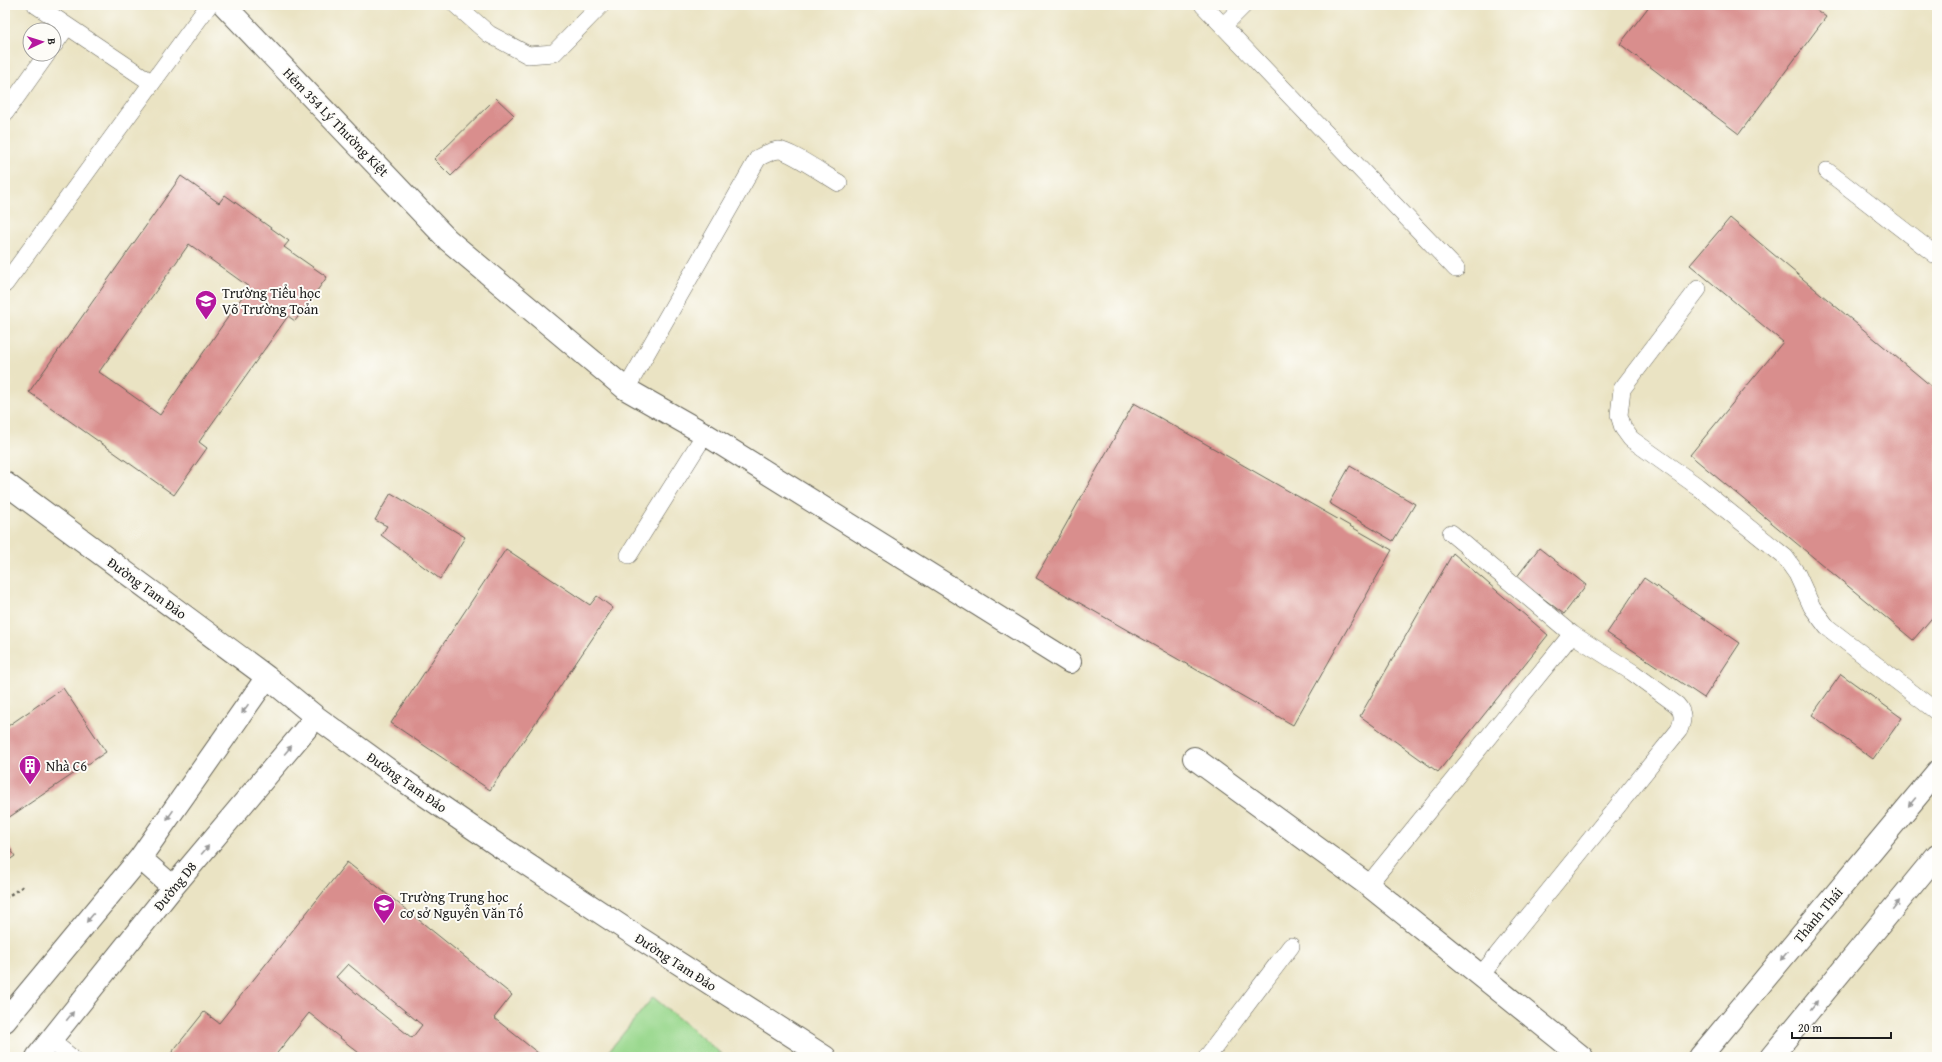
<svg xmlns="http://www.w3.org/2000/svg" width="1942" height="1062" font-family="'Gentium Book Plus',serif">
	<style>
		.green { fill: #9ad88e; stroke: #5b7a55 }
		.building { fill: #d98e8d; fill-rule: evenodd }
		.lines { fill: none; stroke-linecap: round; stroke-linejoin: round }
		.lane-casing { stroke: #646256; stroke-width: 18 }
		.street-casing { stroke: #646256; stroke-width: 24 }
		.secondary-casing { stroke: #646256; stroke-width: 24 }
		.path { stroke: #646256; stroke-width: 2.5; stroke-dasharray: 3 3; stroke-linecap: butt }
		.lane { stroke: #fff; stroke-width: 17 }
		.street { stroke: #fff; stroke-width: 22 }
		.secondary { stroke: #fff; stroke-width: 22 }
		.oneway { fill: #999 }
		.labels { text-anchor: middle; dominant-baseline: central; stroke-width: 4; stroke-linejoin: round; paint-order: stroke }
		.street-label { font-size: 14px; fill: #1c1c1c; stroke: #fdfcf7 }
		.poi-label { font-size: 14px; fill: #1c1c1c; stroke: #fdfcf7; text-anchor: start }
	</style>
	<rect width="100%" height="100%" fill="#fdfcf7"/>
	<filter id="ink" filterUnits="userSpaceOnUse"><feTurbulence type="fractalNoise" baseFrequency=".025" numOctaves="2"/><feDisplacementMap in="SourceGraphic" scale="8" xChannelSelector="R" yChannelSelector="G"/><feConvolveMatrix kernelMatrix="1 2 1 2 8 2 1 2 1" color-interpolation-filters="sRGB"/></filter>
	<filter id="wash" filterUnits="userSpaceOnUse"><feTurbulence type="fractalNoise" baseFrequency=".012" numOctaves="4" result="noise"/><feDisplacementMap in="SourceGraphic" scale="16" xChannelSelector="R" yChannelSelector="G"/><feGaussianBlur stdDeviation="0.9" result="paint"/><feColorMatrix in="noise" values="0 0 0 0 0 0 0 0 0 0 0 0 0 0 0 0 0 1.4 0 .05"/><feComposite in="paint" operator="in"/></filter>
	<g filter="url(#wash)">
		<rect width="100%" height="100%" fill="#eae3c3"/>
		<!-- green -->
		<path class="green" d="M 653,997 L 725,1057 L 604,1057 Z"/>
		<g id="blocks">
			<!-- building -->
			<path class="building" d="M 1650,5 L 1810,5 L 1826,17 L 1739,134 L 1620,44 Z
				M 496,98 L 514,115 L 451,176 L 434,159 Z
				M 181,176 L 219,203 L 225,195 L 289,241 L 284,247 L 327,277 L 295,321 L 288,316 L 199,442 L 207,448 L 174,495 L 29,392 ZM 189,244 L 249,287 L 160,415 L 99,372 Z
				M 1730,218 L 1937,391 L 1937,612 L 1913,640 L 1690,455 L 1783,342 L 1690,265 Z
				M 1134,403 L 1392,550 L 1293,725 L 1036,578 Z
				M 1350,466 L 1415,504 L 1393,541 L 1329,503 Z
				M 391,493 L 465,537 L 440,579 L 381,535 L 387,526 L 375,520 Z
				M 1539,548 L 1586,585 L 1564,614 L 1516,578 Z
				M 506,549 L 590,605 L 597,596 L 613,608 L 490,790 L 391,723 Z
				M 1453,553 L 1548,635 L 1438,772 L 1360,716 Z
				M 1644,578 L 1740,643 L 1704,698 L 1607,633 Z
				M 1841,674 L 1902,718 L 1873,759 L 1812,715 Z
				M 63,688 L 106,752 L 5,820 L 5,728 Z
				M 5,841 L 15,856 L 5,863 Z
				M 347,862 L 512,995 L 494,1018 L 543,1057 L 364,1057 L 309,1013 L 274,1057 L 168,1057 L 204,1012 L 219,1023 ZM 348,964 L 422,1025 L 412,1038 L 336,977 Z"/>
		</g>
	</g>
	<g filter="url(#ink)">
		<use href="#blocks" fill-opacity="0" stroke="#646256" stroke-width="1"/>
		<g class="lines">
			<!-- lane casing -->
			<g class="lane-casing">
				<path id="lane" d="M 36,5 L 152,83
					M 456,5 L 489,34 L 528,55 L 554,53 L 601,5
					M 1203,5 L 1456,269
					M 1224,25 L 1244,5
					M 54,45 L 67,26
					M 5,113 L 47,54
					M 1827,171 L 1937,256
					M 5,284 L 209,5
					M 1698,289 L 1622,389 L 1619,415 L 1623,428 L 1631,439 L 1697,486 L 1785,557 L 1797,574 L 1812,607 L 1827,627 L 1937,712
					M 626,389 L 758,158 C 765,154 771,151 778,150 C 789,150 828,177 839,183
					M 1451,533 L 1572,634 L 1632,672 L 1677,705 C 1684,713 1683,720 1679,730 L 1481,975
					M 629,555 L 705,434
					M 1368,885 L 1572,634
					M 50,1040 L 71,1057
					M 1207,1057 L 1291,946"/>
			</g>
			<!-- street casing -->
			<g class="street-casing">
				<path id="street" d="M 224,5 L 448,240 L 626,389 L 705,434 L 1070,662
					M 5,483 L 267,677 L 316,717 L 400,778 L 499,846 L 630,932 L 825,1057
					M 1194,758 L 1368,885 L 1582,1057
					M 140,858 L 173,887
					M 5,1021 L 140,858 L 267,677
					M 37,1057 L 173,887 L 316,717"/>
			</g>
			<!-- secondary casing -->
			<g class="secondary-casing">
				<path id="secondary" d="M 1700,1057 L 1937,772
					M 1771,1057 L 1937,855"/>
			</g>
			<!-- path -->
			<path class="path" d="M 5,898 L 25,885"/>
			<!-- lane -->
			<use href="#lane" class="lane"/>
			<!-- street -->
			<use href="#street" class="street"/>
			<!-- secondary -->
			<use href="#secondary" class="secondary"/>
		</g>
		<!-- one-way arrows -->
		<defs><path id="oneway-solid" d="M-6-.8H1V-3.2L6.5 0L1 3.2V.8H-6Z"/></defs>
		<g class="oneway">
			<use href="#oneway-solid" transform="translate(245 709) rotate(125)"/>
			<use href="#oneway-solid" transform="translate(288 750) rotate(-50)"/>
			<use href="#oneway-solid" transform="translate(1912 802) rotate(130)"/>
			<use href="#oneway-solid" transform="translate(170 815) rotate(125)"/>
			<use href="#oneway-solid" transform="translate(205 850) rotate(-50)"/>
			<use href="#oneway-solid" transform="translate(1896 905) rotate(-51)"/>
			<use href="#oneway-solid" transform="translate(90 918) rotate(130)"/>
			<use href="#oneway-solid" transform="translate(1784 956) rotate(130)"/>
			<use href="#oneway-solid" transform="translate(1814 1005) rotate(-51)"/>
			<use href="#oneway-solid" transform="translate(70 1016) rotate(-51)"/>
		</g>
	</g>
	<!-- icons -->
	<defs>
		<g id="school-pin" transform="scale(1.15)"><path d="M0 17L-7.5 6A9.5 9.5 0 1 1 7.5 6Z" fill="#b5179e" stroke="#fdfcf7"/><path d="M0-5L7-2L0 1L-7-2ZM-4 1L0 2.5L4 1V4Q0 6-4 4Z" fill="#fff"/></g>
		<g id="building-pin" transform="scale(1.15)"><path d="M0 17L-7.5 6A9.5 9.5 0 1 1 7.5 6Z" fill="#b5179e" stroke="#fdfcf7"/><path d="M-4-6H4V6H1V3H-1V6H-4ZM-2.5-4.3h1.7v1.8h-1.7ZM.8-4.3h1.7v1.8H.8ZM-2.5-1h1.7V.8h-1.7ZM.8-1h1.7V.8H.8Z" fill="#fff"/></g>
	</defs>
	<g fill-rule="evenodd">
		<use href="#school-pin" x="206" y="301"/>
		<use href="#building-pin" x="30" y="766"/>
		<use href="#school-pin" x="384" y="905"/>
	</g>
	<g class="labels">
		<!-- street labels -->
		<g class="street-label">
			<text transform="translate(336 122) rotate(46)">Hẻm 354 Lý Thường Kiệt</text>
			<text transform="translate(147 588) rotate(36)">Đường Tam Đảo</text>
			<text transform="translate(407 782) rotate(35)">Đường Tam Đảo</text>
			<text transform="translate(175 886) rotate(-51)">Đường D8</text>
			<text transform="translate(1818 915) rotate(-50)">Thành Thái</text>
			<text transform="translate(676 962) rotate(33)">Đường Tam Đảo</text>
		</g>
		<!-- poi labels -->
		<g class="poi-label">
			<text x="222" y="293">Trường Tiểu học<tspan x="222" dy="16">Võ Trường Toản</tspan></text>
			<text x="46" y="766">Nhà C6</text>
			<text x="400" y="897">Trường Trung học<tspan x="400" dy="16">cơ sở Nguyễn Văn Tố</tspan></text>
		</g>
	</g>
	<!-- margin -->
	<rect width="1942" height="1062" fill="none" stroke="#fdfcf7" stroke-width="20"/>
	<!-- north arrow -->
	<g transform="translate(42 42) rotate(86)"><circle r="19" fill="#fdfcf7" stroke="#a3a29f"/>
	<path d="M0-3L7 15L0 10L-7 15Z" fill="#b5179e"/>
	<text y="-6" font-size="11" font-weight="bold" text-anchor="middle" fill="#1c1c1c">B</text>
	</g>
	<!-- scale -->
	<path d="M1792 1032v6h99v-6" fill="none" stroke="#1c1c1c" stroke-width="2"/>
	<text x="1798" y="1032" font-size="12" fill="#1c1c1c" stroke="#fdfcf7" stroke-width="3" paint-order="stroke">20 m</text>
</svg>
